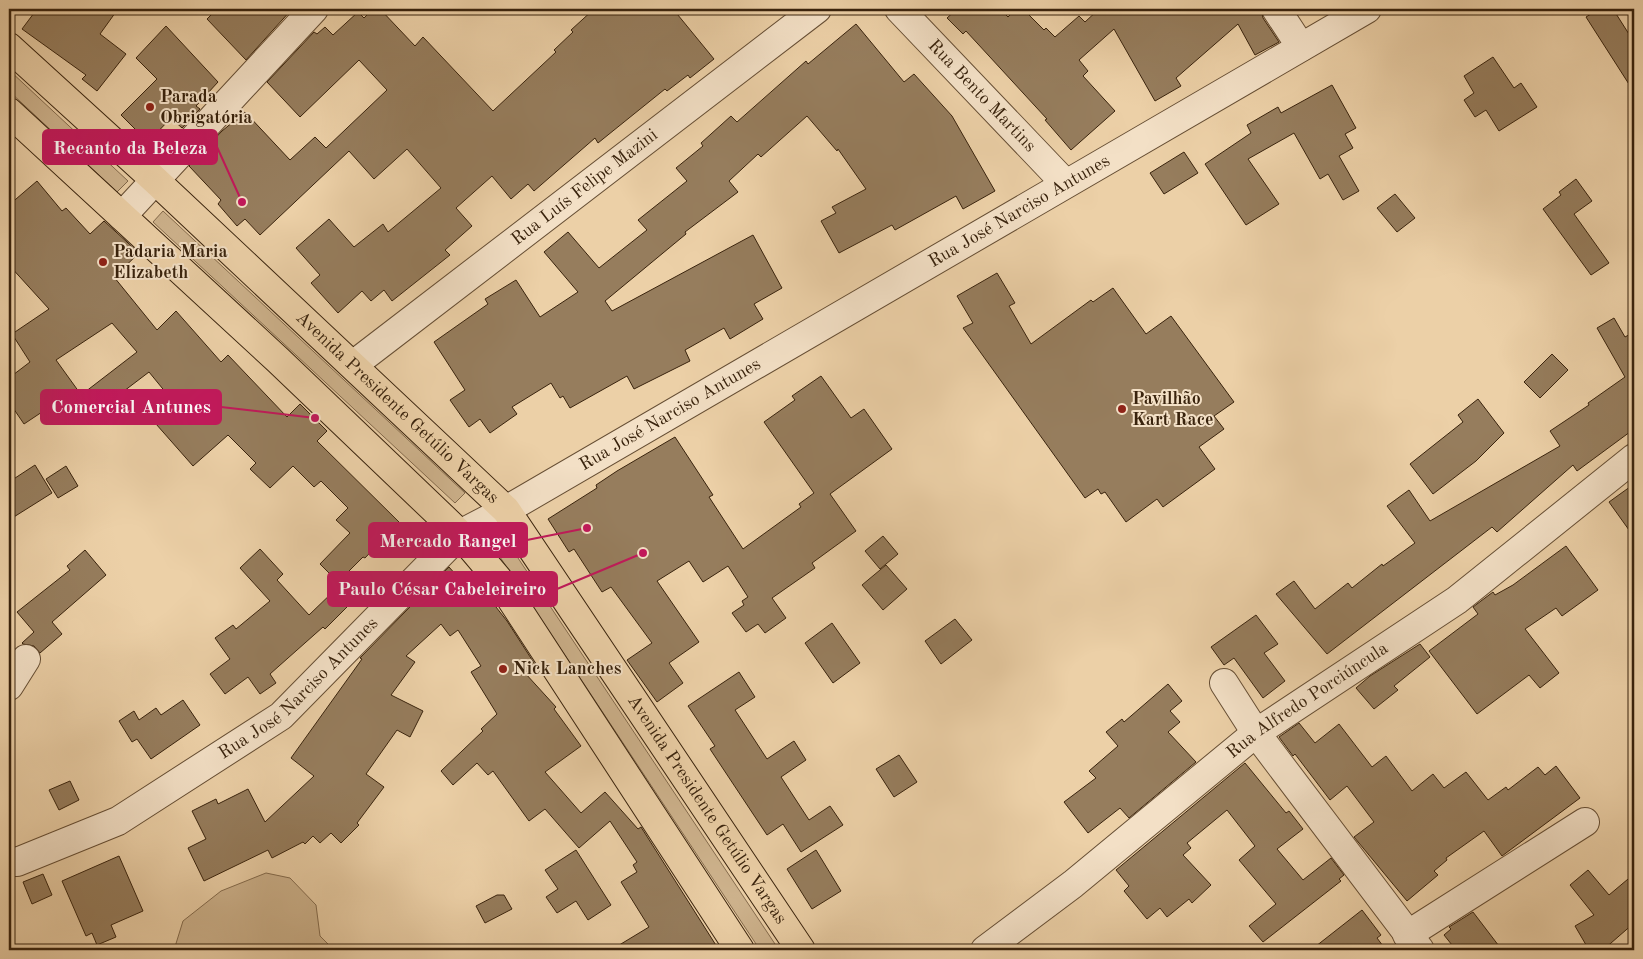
<svg xmlns="http://www.w3.org/2000/svg" width="1643" height="959" font-family="'Old Standard TT',serif">
	<style>
		.green { fill: #ceb38d; stroke: #846b4d }
		.building { fill: #967d5d; stroke: #39230d }
		.lines { fill: none; stroke-linecap: round; stroke-linejoin: round }
		.minor-casing { stroke: #664e34; stroke-width: 30 }
		.major-casing { stroke: #39230d; stroke-width: 30 }
		.minor { stroke: #f3e0c6; stroke-width: 28 }
		.major { stroke: #ecd0a7; stroke-width: 28 }
		.poi-dot { fill: #8f2418; stroke: #f3e0c6; stroke-width: 2 }
		.labels { text-anchor: middle; dominant-baseline: central; stroke-width: 4; stroke-linejoin: round; paint-order: stroke }
		.street-label { font-size: 18px; fill: #39230d; stroke: #f3e0c6 }
		.poi-label { font-size: 18px; font-weight: bold; fill: #39230d; stroke: #f3e0c6; text-anchor: start }
		.leader { fill: none; stroke: #c2185b; stroke-width: 2 }
		.callout-dot { fill: #c2185b; stroke: #f3e0c6; stroke-width: 2 }
		.callout { fill: #c2185b; stroke: #c2185b; stroke-width: 2 }
		.callout-label { font-size: 19px; text-anchor: middle; font-weight: bold; fill: #fff }
	</style>
	<rect width="100%" height="100%" fill="#ecd0a7"/>
	<filter id="stains"><feTurbulence type="fractalNoise" baseFrequency=".004" numOctaves="4"/><feColorMatrix values="0 0 0 0 .2 0 0 0 0 .09 0 0 0 0 .02 0 0 0 .5 -.17"/></filter>
	<radialGradient id="worn" r=".72"><stop offset=".6" stop-color="#630" stop-opacity="0"/><stop offset="1" stop-color="#630" stop-opacity=".3"/></radialGradient>
	<!-- green -->
	<path class="green" d="M 9,70 L 128,181 L 117,192 L 9,91 Z
		M 163,211 L 465,493 L 455,503 L 153,222 Z
		M 512,549 L 779,950 L 760,950 L 500,557 Z
		M 266,873 L 290,878 L 316,905 L 320,936 L 334,950 L 174,950 L 183,921 L 221,891 Z"/>
	<!-- building -->
	<path class="building" d="M 37,9 L 118,9 L 100,34 L 126,54 L 97,91 L 82,79 L 86,75 L 22,29 Z
		M 217,9 L 292,9 L 246,60 L 207,19 Z
		M 373,9 L 380,9 L 415,46 L 423,37 L 493,111 L 556,52 L 554,50 L 573,32 L 571,30 L 594,9 L 673,9 L 714,59 L 690,78 L 688,75 L 667,91 L 665,89 L 598,143 L 595,138 L 534,191 L 528,184 L 511,199 L 492,176 L 456,208 L 472,226 L 445,250 L 450,255 L 392,301 L 384,290 L 371,301 L 362,291 L 338,313 L 311,283 L 320,275 L 296,248 L 329,219 L 354,247 L 383,224 L 388,232 L 441,188 L 407,149 L 374,179 L 349,151 L 260,235 L 245,219 L 237,226 L 218,204 L 221,200 L 189,166 L 222,131 L 245,112 L 290,160 L 315,137 L 326,148 L 387,90 L 359,60 L 300,117 L 267,82 L 314,32 L 317,34 L 325,27 L 333,35 L 358,12 L 364,18 Z
		M 957,9 L 1000,9 L 1008,17 L 1016,9 L 1023,9 L 1044,30 L 1046,28 L 1055,37 L 1079,16 L 1085,22 L 1099,9 L 1261,9 L 1263,18 L 1279,42 L 1255,55 L 1238,24 L 1176,78 L 1181,86 L 1155,101 L 1114,29 L 1079,60 L 1088,71 L 1083,76 L 1115,111 L 1071,150 L 1045,120 L 1047,119 L 966,31 L 963,34 L 947,18 Z
		M 1599,9 L 1613,9 L 1634,42 L 1634,92 L 1586,17 Z
		M 856,24 L 904,82 L 914,74 L 952,116 L 995,191 L 963,209 L 956,196 L 895,230 L 892,225 L 839,253 L 821,221 L 836,213 L 832,207 L 866,189 L 838,149 L 837,151 L 807,116 L 761,157 L 758,154 L 729,181 L 738,192 L 685,232 L 686,234 L 605,301 L 612,311 L 753,235 L 782,288 L 754,304 L 763,319 L 730,339 L 724,328 L 685,350 L 690,361 L 634,389 L 627,376 L 570,408 L 563,396 L 560,398 L 551,383 L 512,407 L 517,414 L 490,433 L 480,419 L 469,427 L 450,400 L 465,390 L 434,342 L 488,304 L 485,299 L 516,280 L 540,317 L 578,292 L 544,252 L 568,232 L 599,268 L 647,230 L 638,220 L 687,181 L 676,168 L 703,146 L 701,143 L 731,116 L 737,122 L 806,61 L 808,64 Z
		M 166,26 L 218,82 L 196,106 L 200,109 L 182,128 L 171,118 L 148,142 L 121,115 L 157,79 L 136,58 Z
		M 1493,57 L 1514,88 L 1521,83 L 1537,107 L 1499,131 L 1486,110 L 1475,117 L 1464,100 L 1474,93 L 1464,76 Z
		M 1332,85 L 1356,128 L 1345,134 L 1353,148 L 1339,156 L 1359,191 L 1343,200 L 1328,174 L 1320,179 L 1294,133 L 1248,159 L 1279,204 L 1246,225 L 1205,164 L 1251,133 L 1247,125 L 1278,107 L 1281,113 Z
		M 1184,152 L 1198,173 L 1164,194 L 1150,173 Z
		M 1576,179 L 1592,201 L 1574,214 L 1609,263 L 1591,275 L 1543,209 L 1561,195 L 1559,192 Z
		M 37,181 L 62,211 L 66,208 L 90,234 L 104,221 L 139,253 L 114,277 L 157,330 L 176,311 L 221,362 L 228,355 L 287,417 L 300,404 L 327,431 L 317,441 L 399,522 L 365,558 L 363,557 L 338,582 L 320,564 L 350,533 L 336,520 L 348,508 L 321,481 L 314,487 L 293,466 L 270,488 L 250,469 L 256,463 L 228,435 L 193,466 L 156,424 L 176,405 L 149,372 L 99,410 L 85,392 L 137,352 L 112,323 L 56,360 L 87,403 L 62,421 L 51,406 L 24,424 L 9,402 L 9,378 L 30,362 L 12,334 L 49,309 L 9,265 L 9,205 Z
		M 1395,194 L 1415,218 L 1397,232 L 1377,208 Z
		M 997,273 L 1015,303 L 1009,306 L 1031,344 L 1091,300 L 1093,302 L 1113,288 L 1146,334 L 1171,316 L 1234,402 L 1214,416 L 1224,429 L 1199,447 L 1215,469 L 1163,507 L 1157,499 L 1126,522 L 1105,492 L 1101,494 L 1098,489 L 1085,498 L 963,328 L 973,323 L 957,296 Z
		M 1614,318 L 1625,337 L 1634,332 L 1634,429 L 1577,471 L 1573,465 L 1497,532 L 1492,527 L 1327,654 L 1276,594 L 1294,581 L 1315,609 L 1348,583 L 1352,588 L 1382,564 L 1383,566 L 1415,543 L 1387,506 L 1409,490 L 1430,521 L 1560,446 L 1550,431 L 1589,405 L 1588,403 L 1625,377 L 1597,328 Z
		M 1552,354 L 1568,370 L 1540,398 L 1524,382 Z
		M 821,376 L 851,418 L 864,409 L 892,449 L 830,494 L 856,531 L 812,563 L 815,568 L 772,598 L 786,618 L 765,633 L 758,624 L 746,632 L 732,613 L 744,605 L 742,601 L 748,597 L 728,566 L 703,582 L 689,561 L 657,581 L 699,642 L 669,663 L 683,683 L 657,702 L 627,660 L 652,643 L 611,587 L 602,592 L 574,549 L 569,552 L 548,519 L 597,488 L 596,485 L 617,471 L 675,437 L 713,495 L 709,497 L 743,549 L 801,507 L 799,504 L 814,493 L 764,422 L 795,400 L 792,396 Z
		M 1478,399 L 1504,433 L 1476,461 L 1433,494 L 1410,464 L 1463,422 L 1458,415 Z
		M 35,465 L 52,493 L 9,520 L 9,482 Z
		M 66,466 L 78,486 L 58,498 L 46,479 Z
		M 1634,484 L 1634,537 L 1609,502 Z
		M 883,536 L 898,554 L 880,569 L 865,551 Z
		M 1566,546 L 1598,590 L 1562,616 L 1556,608 L 1525,629 L 1559,673 L 1540,688 L 1529,675 L 1477,714 L 1429,651 L 1478,614 L 1473,607 L 1493,592 L 1495,595 L 1513,585 Z
		M 260,549 L 283,574 L 277,580 L 309,615 L 337,588 L 352,602 L 325,629 L 323,627 L 270,674 L 276,683 L 260,694 L 248,677 L 225,694 L 210,674 L 230,659 L 215,638 L 233,625 L 236,629 L 270,601 L 240,568 Z
		M 85,550 L 106,575 L 52,622 L 62,634 L 40,653 L 34,646 L 23,644 L 22,643 L 34,632 L 17,612 L 70,570 L 67,566 Z
		M 886,565 L 907,589 L 883,610 L 862,585 Z
		M 449,567 L 473,594 L 481,588 L 507,621 L 536,666 L 525,673 L 556,707 L 554,709 L 581,746 L 545,772 L 581,813 L 605,792 L 638,829 L 641,827 L 719,950 L 611,950 L 649,927 L 621,882 L 637,872 L 633,865 L 637,862 L 610,821 L 579,848 L 545,809 L 529,821 L 493,771 L 488,775 L 477,763 L 453,785 L 441,771 L 483,731 L 481,729 L 497,714 L 471,672 L 481,666 L 458,630 L 450,636 L 441,624 L 406,656 L 415,662 L 391,695 L 423,711 L 410,737 L 397,730 L 366,774 L 384,787 L 357,823 L 359,825 L 341,843 L 331,833 L 320,843 L 313,836 L 305,844 L 303,842 L 272,858 L 268,850 L 204,881 L 188,848 L 206,839 L 192,811 L 216,799 L 218,804 L 248,789 L 265,822 L 314,776 L 291,758 L 362,659 L 360,658 Z
		M 1256,615 L 1278,644 L 1264,653 L 1285,681 L 1263,698 L 1234,658 L 1224,665 L 1211,647 Z
		M 955,619 L 972,640 L 941,664 L 925,641 Z
		M 832,623 L 860,663 L 833,683 L 805,643 Z
		M 1420,644 L 1430,657 L 1394,686 L 1398,690 L 1374,709 L 1356,688 L 1370,676 Z
		M 739,672 L 755,697 L 735,710 L 767,759 L 794,741 L 806,760 L 781,777 L 809,820 L 830,806 L 843,825 L 801,852 L 783,824 L 767,835 L 710,749 L 715,746 L 688,706 Z
		M 1168,684 L 1182,701 L 1170,711 L 1180,722 L 1168,732 L 1196,762 L 1129,818 L 1120,808 L 1088,833 L 1064,802 L 1096,778 L 1089,771 L 1118,746 L 1106,732 L 1122,719 L 1124,722 Z
		M 183,700 L 200,725 L 151,759 L 137,739 L 132,742 L 119,721 L 134,711 L 139,720 L 156,708 L 161,715 Z
		M 1299,723 L 1315,743 L 1339,724 L 1372,767 L 1386,756 L 1412,791 L 1433,774 L 1444,788 L 1466,772 L 1488,800 L 1506,787 L 1508,790 L 1538,767 L 1545,775 L 1556,766 L 1580,798 L 1502,856 L 1484,831 L 1446,858 L 1447,860 L 1434,871 L 1438,875 L 1407,901 L 1354,837 L 1374,822 L 1347,786 L 1330,800 L 1295,754 L 1293,756 L 1279,737 Z
		M 899,755 L 917,782 L 894,797 L 876,769 Z
		M 1245,763 L 1286,813 L 1289,811 L 1303,829 L 1277,849 L 1303,880 L 1331,858 L 1344,875 L 1339,879 L 1341,881 L 1263,942 L 1249,926 L 1276,904 L 1239,860 L 1255,846 L 1227,810 L 1187,843 L 1191,848 L 1183,855 L 1211,885 L 1192,903 L 1189,899 L 1167,917 L 1160,908 L 1147,919 L 1124,891 L 1129,886 L 1116,870 Z
		M 70,781 L 79,800 L 59,810 L 49,790 Z
		M 576,850 L 611,905 L 588,920 L 576,901 L 557,913 L 546,897 L 558,889 L 545,870 Z
		M 816,850 L 841,891 L 812,909 L 787,869 Z
		M 119,856 L 143,911 L 111,925 L 116,937 L 97,945 L 92,933 L 86,936 L 62,881 Z
		M 1588,870 L 1609,895 L 1634,874 L 1634,923 L 1603,950 L 1589,950 L 1575,926 L 1594,915 L 1570,885 Z
		M 43,874 L 52,895 L 32,904 L 23,882 Z
		M 497,895 L 504,895 L 512,909 L 485,923 L 476,906 Z
		M 1362,910 L 1381,935 L 1377,938 L 1386,950 L 1311,950 Z
		M 1473,912 L 1502,950 L 1456,950 L 1444,935 L 1451,929 L 1449,927 Z"/>
	<g class="lines">
		<!-- minor casing -->
		<g class="minor-casing">
			<g id="minor">
				<path id="s1" d="M 899,9 L 1065,183"/>
				<path d="M 1276,9 L 1301,47"/>
				<path d="M 122,216 L 314,9"/>
				<path id="s2" d="M 353,365 L 817,9"/>
				<path d="M 1224,683 L 1256,733 L 1420,950"/>
				<path d="M 9,686 L 26,659"/>
				<path id="s3" d="M 9,861 L 17,862 L 118,821 L 281,716 L 460,534 L 506,510 L 1367,9"/>
				<path d="M 1407,935 L 1585,822"/>
				<path id="s4" d="M 985,950 L 1073,884 L 1256,733 L 1457,600 L 1634,458"/>
			</g>
		</g>
		<!-- major casing -->
		<g class="major-casing">
			<g id="major">
				<path id="s5" d="M 9,47 L 156,181 L 506,510 L 801,950"/>
				<path d="M 9,112 L 278,360 L 460,534 L 498,579 L 740,950"/>
			</g>
		</g>
		<!-- minor -->
		<use href="#minor" class="minor"/>
		<!-- major -->
		<use href="#major" class="major"/>
	</g>
	<!-- markers -->
	<g class="poi-dot">
		<circle cx="150" cy="107" r="5"/>
		<circle cx="103" cy="262" r="5"/>
		<circle cx="1122" cy="409" r="5"/>
		<circle cx="503" cy="669" r="5"/>
	</g>
	<g class="labels">
		<!-- street labels -->
		<g class="street-label">
			<text stroke="none"><textPath href="#s1" startOffset="120">Rua Bento Martins</textPath></text>
			<text stroke="none"><textPath href="#s2" startOffset="292">Rua Luís Felipe Mazini</textPath></text>
			<text stroke="none"><textPath href="#s3" startOffset="1212">Rua José Narciso Antunes</textPath></text>
			<text stroke="none"><textPath href="#s5" startOffset="530">Avenida Presidente Getúlio Vargas</textPath></text>
			<text stroke="none"><textPath href="#s3" startOffset="808">Rua José Narciso Antunes</textPath></text>
			<text stroke="none"><textPath href="#s3" startOffset="342">Rua José Narciso Antunes</textPath></text>
			<text stroke="none"><textPath href="#s4" startOffset="408">Rua Alfredo Porciúncula</textPath></text>
			<text stroke="none"><textPath href="#s5" startOffset="1040">Avenida Presidente Getúlio Vargas</textPath></text>
		</g>
		<!-- poi labels -->
		<g class="poi-label">
			<text x="160" y="97">Parada<tspan x="160" dy="21">Obrigatória</tspan></text>
			<text x="113" y="252">Padaria Maria<tspan x="113" dy="21">Elizabeth</tspan></text>
			<text x="1132" y="399">Pavilhão<tspan x="1132" dy="21">Kart Race</tspan></text>
			<text x="513" y="669">Nick Lanches</text>
		</g>
	</g>
	<!-- callouts -->
	<path class="leader" d="M242 202L217 147M315 418L221 407M587 528L527 540M643 553L557 589"/>
	<g class="callout-dot">
		<circle cx="242" cy="202" r="5"/>
		<circle cx="315" cy="418" r="5"/>
		<circle cx="587" cy="528" r="5"/>
		<circle cx="643" cy="553" r="5"/>
	</g>
	<g class="callout">
		<rect x="43" y="130" width="174" height="34" rx="5"/>
		<rect x="41" y="390" width="180" height="34" rx="5"/>
		<rect x="369" y="523" width="158" height="34" rx="5"/>
		<rect x="328" y="572" width="229" height="34" rx="5"/>
	</g>
	<g class="callout-label">
		<text x="130" y="154">Recanto da Beleza</text>
		<text x="131" y="413">Comercial Antunes</text>
		<text x="448" y="547">Mercado Rangel</text>
		<text x="442" y="595">Paulo César Cabeleireiro</text>
	</g>
	<!-- margin -->
	<rect width="1643" height="959" fill="none" stroke="#ecd0a7" stroke-width="30"/>
	<rect x="10" y="10" width="1623" height="939" fill="none" stroke="#39230d" stroke-width="2.5"/>
	<rect x="15" y="15" width="1613" height="929" fill="none" stroke="#39230d"/>
	<rect width="100%" height="100%" filter="url(#stains)"/>
	<rect width="100%" height="100%" fill="url(#worn)"/>
</svg>
